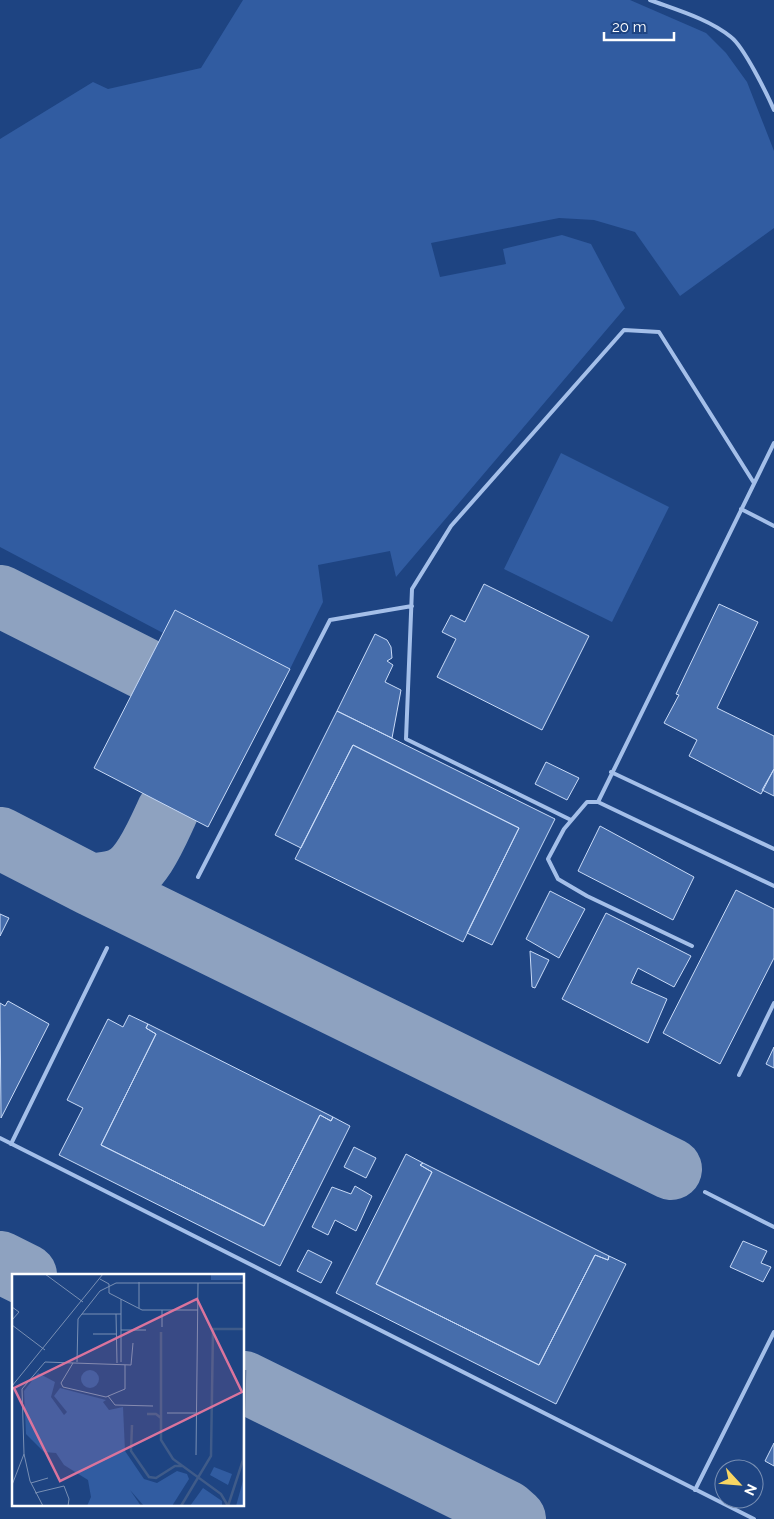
<svg xmlns="http://www.w3.org/2000/svg" width="774" height="1519" font-family="Raleway,sans-serif">
	<style>
		.green { fill: #315ca1 }
		.lines { fill: none; stroke-linecap: round; stroke-linejoin: round }
		.taxiway { stroke: #8ea2c0; stroke-width: 62 }
		.building { fill: #466dab; stroke: #c8daf7 }
		.service { stroke: #a4bfe9; stroke-width: 4 }
		.inset-river { fill: none; stroke: #3f5b89; stroke-width: 2.5 }
		.inset-road { fill: none; stroke: #788fb4; stroke-width: 1 }
		.view { fill: #da749d; fill-opacity: 0.15; stroke: #da749d; stroke-width: 2.5 }
		.inset-edge { fill: none; stroke: #fff; stroke-width: 2.5 }
	</style>
	<rect width="100%" height="100%" fill="#1e4482"/>
	<!-- green -->
	<path class="green" d="M 243,0 L 630,0 L 706,33 L 726,53 L 747,82 L 774,151 L 774,228 L 680,296 L 635,232 L 594,220 L 559,218 L 431,243 L 440,277 L 506,264 L 503,249 L 562,235 L 591,244 L 625,308 L 396,577 L 390,551 L 318,565 L 323,602 L 290,669 L 176,610 L 163,633 L 0,547 L 0,139 L 93,82 L 108,89 L 201,68 Z
		M 561,453 L 669,507 L 612,622 L 504,569 Z"/>
	<g class="lines">
		<!-- taxiway -->
		<path class="taxiway" d="M 0,596 L 143,668
			M 0,838 L 91,885 L 671,1169
			M 91,885 C 100,883 109,883 118,880 C 142,872 158,831 168,810
			M 0,1262 L 26,1275
			M 244,1382 L 506,1511 L 515,1519"/>
	</g>
	<!-- building -->
	<path class="building" d="M 484,584 L 589,636 L 542,730 L 437,677 L 456,639 L 442,632 L 451,615 L 465,622 Z
		M 719,604 L 758,622 L 717,708 L 774,736 L 774,769 L 761,794 L 689,756 L 697,740 L 664,723 L 679,695 L 676,694 Z
		M 175,610 L 290,669 L 208,827 L 94,768 Z
		M 375,634 L 387,640 L 391,647 L 392,658 L 387,661 L 393,665 L 385,682 L 401,690 L 392,738 L 337,711 Z
		M 337,711 L 555,819 L 492,945 L 467,933 L 519,828 L 353,745 L 301,848 L 275,835 Z
		M 353,745 L 519,828 L 463,942 L 295,859 Z
		M 546,762 L 579,778 L 567,800 L 535,784 Z
		M 774,769 L 774,796 L 762,790 Z
		M 600,826 L 694,877 L 673,920 L 578,871 Z
		M 736,890 L 774,909 L 774,958 L 720,1064 L 663,1033 Z
		M 550,891 L 585,909 L 559,958 L 526,939 Z
		M 606,913 L 691,956 L 674,987 L 638,968 L 631,983 L 667,999 L 648,1043 L 562,999 Z
		M 0,914 L 9,918 L 0,936 Z
		M 530,951 L 549,960 L 535,988 L 532,987 Z
		M 8,1001 L 49,1024 L 1,1118 L 0,1003 L 5,1006 Z
		M 129,1015 L 148,1024 L 146,1028 L 156,1034 L 101,1145 L 264,1226 L 320,1115 L 331,1121 L 333,1117 L 350,1126 L 280,1266 L 59,1155 L 83,1108 L 67,1100 L 108,1019 L 123,1027 Z
		M 148,1024 L 333,1117 L 331,1121 L 320,1115 L 264,1226 L 101,1145 L 156,1034 L 146,1028 Z
		M 774,1047 L 774,1068 L 766,1064 Z
		M 354,1147 L 376,1158 L 366,1178 L 344,1167 Z
		M 406,1154 L 423,1163 L 420,1165 L 432,1172 L 376,1284 L 539,1365 L 595,1255 L 608,1260 L 609,1256 L 626,1264 L 556,1404 L 336,1293 Z
		M 423,1163 L 609,1256 L 608,1260 L 595,1255 L 539,1365 L 376,1284 L 432,1172 L 420,1165 Z
		M 355,1186 L 372,1196 L 356,1231 L 335,1220 L 328,1235 L 312,1227 L 332,1187 L 351,1194 Z
		M 743,1241 L 767,1251 L 761,1263 L 771,1267 L 763,1282 L 730,1267 Z
		M 308,1250 L 332,1262 L 321,1283 L 297,1271 Z
		M 774,1443 L 774,1466 L 765,1461 Z"/>
	<g class="lines">
		<!-- service -->
		<path class="service" d="M 650,0 C 677,10 709,19 731,37 C 744,47 767,94 774,110
			M 741,509 L 774,526
			M 611,772 L 774,849
			M 598,802 L 774,443
			M 571,820 L 406,739 L 412,589 L 451,526 L 624,330 L 659,332 L 754,483
			M 198,877 L 330,620 L 412,606
			M 692,946 L 587,896 L 558,879 L 548,859 L 564,829 L 587,802 L 598,802 L 774,886
			M 739,1075 L 774,1003
			M 0,1138 L 754,1519
			M 11,1144 L 107,948
			M 705,1192 L 774,1227
			M 695,1490 L 774,1332"/>
	</g>
	<!-- overview -->
	<g transform="translate(12 1274)">
		<rect width="232" height="232" fill="#1e4482"/>
		<path d="M 199,0 L 232,0 L 233,1 L 228,6 L 199,6 ZM69 105a9 9 0 1 1 18 0a9 9 0 1 1-18 0ZM 26,99 L 43,108 L 39,123 L 52,141 L 55,138 L 42,122 L 48,114 L 94,126 L 91,128 L 97,136 L 111,133 L 113,177 L 132,205 L 145,209 L 165,197 L 175,200 L 177,205 L 160,232 L 132,232 L 118,216 L 129,232 L 75,232 L 79,223 L 76,206 L 52,191 L 44,179 L 32,178 L 14,160 L 12,117 ZM 202,193 L 220,200 L 216,211 L 198,201 ZM 232,203 L 232,232 L 224,232 ZM 191,214 L 210,227 L 210,232 L 178,232 Z" fill="#315ca1"/>
		<path class="inset-river" d="M 149,58 L 149,166 L 161,185 L 209,220 L 216,232M 135,140 L 144,140 L 149,144M 120,151 L 119,177 L 137,203 L 144,204 L 163,192 L 171,192M 169,232 L 199,182 L 201,55 L 233,55M 216,232 L 231,186 L 233,96"/>
		<path class="inset-road" d="M 33,0 L 71,28M 88,5 L 97,10 L 97,19 L 130,36 L 186,36M 0,33 L 7,38 L 0,46M 127,34 L 127,8M 70,40 L 109,40M 104,40 L 105,89M 0,51 L 33,76M 150,53 L 150,36M 109,56 L 134,56M 81,60 L 104,60M 65,88 L 66,45 L 88,17 L 104,9 L 233,9M 109,88 L 109,25M 61,89 L 49,109 L 51,113 L 94,123 L 113,115 L 113,91M 0,112 L 91,0M 96,122 L 103,131 L 141,132M 155,139 L 184,139M 184,181 L 186,9M 19,209 L 36,204M 0,211 L 12,180M 23,219 L 52,212 L 57,225 L 56,232M 31,232 L 18,207 L 12,180 L 10,115 L 33,88 L 119,91 L 121,69"/>
		<path class="view" d="M 185,25 L 230,118 L 48,207 L 2,114 Z"/>
		<rect width="232" height="232" class="inset-edge"/>
	</g>
	<!-- north arrow -->
	<g transform="translate(739 1484) rotate(116)"><circle r="24" fill="#1e4482" stroke="#788fb4"/>
	<path d="M0-4L9 19L0 12L-9 19Z" fill="#f8d663"/>
	<text y="-8" font-size="14" font-weight="bold" text-anchor="middle" fill="#ffffff">N</text>
	</g>
	<!-- scale -->
	<path d="M604 32v8h70v-8" fill="none" stroke="#ffffff" stroke-width="2.5"/>
	<text x="612" y="32" font-size="15" fill="#ffffff" stroke="#1e4482" stroke-width="4" paint-order="stroke">20 m</text>
</svg>
